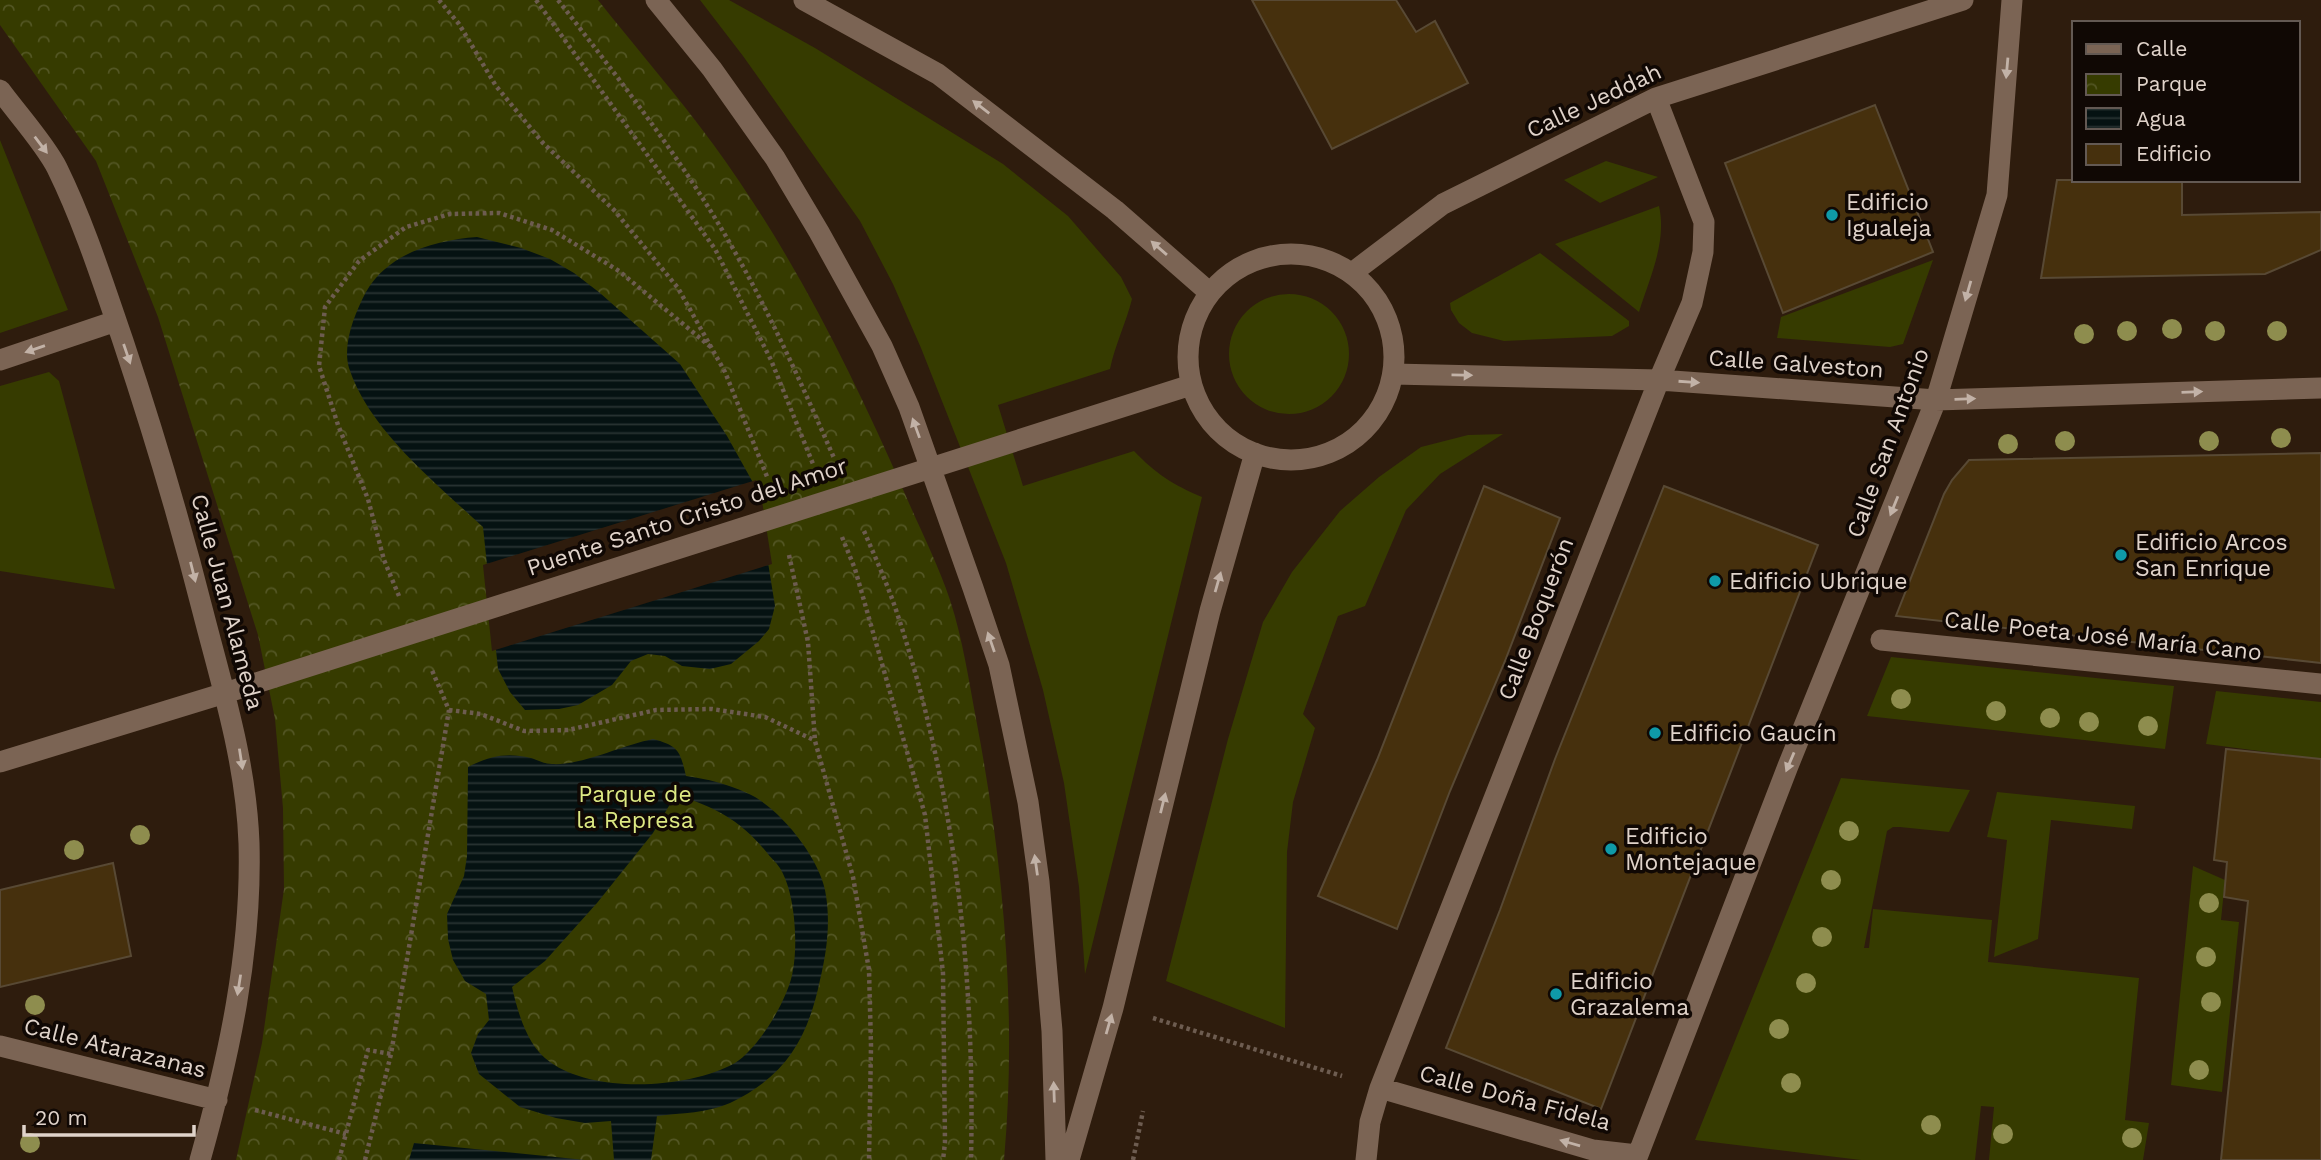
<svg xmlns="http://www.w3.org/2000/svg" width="2321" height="1160" font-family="'Work Sans',sans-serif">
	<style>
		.green { fill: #363b00 }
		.park { fill: url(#park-crowns) }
		.water { fill: url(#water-rules); fill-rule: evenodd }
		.pier { fill: #2e1c0d }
		.building { fill: #46300d; stroke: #584934; stroke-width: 2 }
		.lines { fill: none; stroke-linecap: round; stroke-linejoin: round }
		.path { stroke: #6d5c50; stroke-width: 4.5; stroke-dasharray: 3.5 3.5; stroke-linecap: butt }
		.minor { stroke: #7b6454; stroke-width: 21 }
		.tree { fill: #8e8d4e }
		.oneway { fill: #c2b2a7 }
		.culture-dot { fill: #0f9aa8; stroke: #100804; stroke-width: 2.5 }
		.labels { text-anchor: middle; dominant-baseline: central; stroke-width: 7; stroke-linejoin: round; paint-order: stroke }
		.street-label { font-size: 23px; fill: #e0d3ca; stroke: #100804 }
		.poi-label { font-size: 23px; fill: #e0d3ca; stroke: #100804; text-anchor: start }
		.park-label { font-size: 23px; fill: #dde983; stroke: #100804 }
	</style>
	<defs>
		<pattern id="park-crowns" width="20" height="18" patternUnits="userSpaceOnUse" patternTransform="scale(1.75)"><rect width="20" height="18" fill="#363b00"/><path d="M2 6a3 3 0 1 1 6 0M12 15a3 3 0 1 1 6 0" fill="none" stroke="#535624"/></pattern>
		<pattern id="water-rules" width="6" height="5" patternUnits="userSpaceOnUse" patternTransform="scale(1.75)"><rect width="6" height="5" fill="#051212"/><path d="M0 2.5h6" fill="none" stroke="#293433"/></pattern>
	</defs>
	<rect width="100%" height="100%" fill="#2e1c0d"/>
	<!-- green -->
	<path class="green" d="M 700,0 L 729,0 L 815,48 L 1003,164 L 1068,216 L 1121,277 L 1132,299 C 1126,323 1115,345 1110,369 L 998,405 L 1023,486 L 1134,451 C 1155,473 1173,485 1202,497 L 1085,974 L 1079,887 L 1064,783 L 1043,690 L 1006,563 L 921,348 L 893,284 L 860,221 L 743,56 Z
		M 0,140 L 68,310 L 0,333 Z
		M 1606,161 L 1658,177 L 1600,203 L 1564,180 Z
		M 1659,206 C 1667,242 1650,277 1639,312 L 1555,244 Z
		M 1540,253 L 1629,321 L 1629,326 L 1612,336 L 1504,341 L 1472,333 L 1459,323 L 1451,310 L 1450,303 Z
		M 1933,260 L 1903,344 L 1890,347 L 1777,338 L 1781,317 Z
		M1229 354a60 60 0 1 1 120 0a60 60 0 1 1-120 0Z
		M 49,372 L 59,381 L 115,589 L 0,571 L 0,386 Z
		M 1503,434 L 1440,474 L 1406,510 L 1365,606 L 1338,616 L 1303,714 L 1315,728 L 1293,802 L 1287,852 L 1285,1028 L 1166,981 L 1228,739 L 1263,622 L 1292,572 L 1340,511 L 1379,477 L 1421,447 L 1468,435 Z
		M 1891,657 L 2174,686 L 2165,749 L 1867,716 Z
		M 2216,691 L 2321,702 L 2321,759 L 2206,744 Z
		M 1841,778 L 1970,790 L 1949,832 L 1900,827 L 1893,827 L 1887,831 L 1864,948 L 1869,948 L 1873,909 L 1992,920 L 1988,962 L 2139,978 L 2125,1120 L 2149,1123 L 2143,1160 L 1989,1160 L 1994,1107 L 1981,1106 L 1975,1160 L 1861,1160 L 1695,1140 Z
		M 1997,792 L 2135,806 L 2132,829 L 2051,820 L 2038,939 L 1994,957 L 2007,840 L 1987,837 Z
		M 2193,866 L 2225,880 L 2221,920 L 2239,922 L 2222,1092 L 2171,1085 Z"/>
	<!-- park -->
	<path class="park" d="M 0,0 L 598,0 C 636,48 677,95 713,144 C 792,252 852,372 905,494 C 920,529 938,564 950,600 C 963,640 969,682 977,724 C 1004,867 1017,1015 1004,1160 L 236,1160 L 262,1043 L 284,889 L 283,808 L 275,719 L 258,635 L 158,317 L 96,161 L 0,25 Z"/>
	<!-- water -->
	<path class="water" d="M 477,237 L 521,248 L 550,259 L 574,273 L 600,293 L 680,364 L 727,436 L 756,488 L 775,606 L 769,629 L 759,641 L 731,664 L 710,669 L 682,666 L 665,656 L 648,654 L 631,661 L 612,685 L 578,705 L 559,709 L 525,710 L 510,692 L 498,669 L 483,527 C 437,484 369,430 349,368 C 342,344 355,313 366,292 C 388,253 436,240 477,237 Z
		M 653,739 C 679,746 680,751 686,776 C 708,779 727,784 747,793 C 779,807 818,856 825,890 C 831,920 827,951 820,980 C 808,1038 786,1076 730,1103 C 708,1113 681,1113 657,1116 L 651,1160 L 614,1160 L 611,1121 L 585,1123 L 556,1118 L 520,1107 L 479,1074 L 471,1053 L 478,1034 L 489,1020 L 486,994 L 465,981 L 453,960 L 448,939 L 447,914 L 464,876 L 467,856 L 468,767 C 490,756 506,752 531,758 C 537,760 545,764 552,764 C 580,766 623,745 653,739 ZM 676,794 C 717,809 740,819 768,854 C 772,859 778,864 781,870 C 795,894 798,943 793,970 C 789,998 759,1048 735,1063 C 688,1089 594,1094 550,1062 C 527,1046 518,1013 512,987 L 545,961 L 597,903 L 653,833 Z
		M 414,1143 L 585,1160 L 409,1160 Z"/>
	<!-- pier -->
	<path class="pier" d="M 756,480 L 760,488 L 772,564 L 492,651 L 483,565 Z"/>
	<!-- building -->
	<path class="building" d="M 1252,0 L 1396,0 L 1416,32 L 1435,21 L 1468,83 L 1332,149 Z
		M 1875,105 L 1933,252 L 1783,313 L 1725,163 Z
		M 2057,180 L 2182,180 L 2182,215 L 2321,212 L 2321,250 L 2265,274 L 2041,278 Z
		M 2321,453 L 2321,663 L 1896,616 L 1944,494 L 1952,480 L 1969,460 Z
		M 1484,486 L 1560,518 L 1505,661 L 1450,791 L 1397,929 L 1318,896 L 1377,760 Z
		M 1664,486 L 1818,545 L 1601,1109 L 1446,1048 L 1500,910 L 1555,759 Z
		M 2226,749 L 2321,759 L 2321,1160 L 2221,1160 L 2248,901 L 2224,897 L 2227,862 L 2214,860 Z
		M 113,863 L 131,956 L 0,987 L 0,890 Z"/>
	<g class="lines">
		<!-- path -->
		<path class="path" d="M 439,0 L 459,24 L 496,86 L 543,143 L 614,210 L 678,288 L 725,372 L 768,479
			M 536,0 L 715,249 L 771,360 L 813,464
			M 558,0 C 609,66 660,131 705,202 C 756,282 796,371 834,458
			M 864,531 C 875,557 887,583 896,610 C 955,786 975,975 971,1160
			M 842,537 L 855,569 L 925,815 L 943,973 L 945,1143 L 943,1160
			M 789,555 L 808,642 L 815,741 L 853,877 L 869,970 L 871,1046 L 869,1160
			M 399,596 L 384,560 L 368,499 L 338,425 L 319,366 L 325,307 L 359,261 L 406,227 L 450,214 L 499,213 L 552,230 L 619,271 L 712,348
			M 449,710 L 481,714 L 524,731 L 568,730 L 656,710 L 712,709 L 765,717 L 814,740
			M 1153,1018 L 1342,1076
			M 255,1110 L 346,1134
			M 339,1160 L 368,1050 L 391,1054 L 449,710 L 431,668
			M 365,1160 L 391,1054
			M 1133,1160 L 1143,1111"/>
		<!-- minor -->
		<path class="minor" d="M 656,0 L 712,69 L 775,158 L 819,232 L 882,346 L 909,407 L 973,588 L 999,665 L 1028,802 L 1039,882 L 1052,1031 L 1056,1160
			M 804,0 L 938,74 L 1115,210 L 1210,293
			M 0,90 C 16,112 45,144 57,168 C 84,223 103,283 123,341 C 153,431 180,521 203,612 C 223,690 246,762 249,843 C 252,951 229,1057 200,1160
			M1188 357a103 103 0 1 1 206 0a103 103 0 1 1-206 0Z
			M 1352,273 L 1443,204 L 1656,98 L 1963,0
			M 0,360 L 116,321
			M 1393,374 L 1659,380 L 1936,400 L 2321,388
			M 1881,640 L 2321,684
			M 0,762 L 225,693 L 1191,385
			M 0,1046 L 217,1100
			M 1380,1088 L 1593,1150 L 1637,1155
			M 1069,1160 L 1113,1008 L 1210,611 L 1255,453
			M 1366,1160 L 1370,1122 L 1380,1088 L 1659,380 L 1692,303 L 1703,252 L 1704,222 L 1656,98
			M 1636,1160 L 1788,766 L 1936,400 L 1997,195 L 2012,0"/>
	</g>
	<!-- trees -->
	<g class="tree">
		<circle cx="2172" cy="329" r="10"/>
		<circle cx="2127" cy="331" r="10"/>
		<circle cx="2215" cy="331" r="10"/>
		<circle cx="2277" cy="331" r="10"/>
		<circle cx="2084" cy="334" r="10"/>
		<circle cx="2281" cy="438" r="10"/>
		<circle cx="2065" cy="441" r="10"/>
		<circle cx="2209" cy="441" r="10"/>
		<circle cx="2008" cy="444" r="10"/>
		<circle cx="1901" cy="699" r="10"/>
		<circle cx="1996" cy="711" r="10"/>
		<circle cx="2050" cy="718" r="10"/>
		<circle cx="2089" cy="722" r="10"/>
		<circle cx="2148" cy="726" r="10"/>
		<circle cx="1849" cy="831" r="10"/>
		<circle cx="140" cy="835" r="10"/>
		<circle cx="74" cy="850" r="10"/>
		<circle cx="1831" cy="880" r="10"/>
		<circle cx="2209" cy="903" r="10"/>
		<circle cx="1822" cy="937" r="10"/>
		<circle cx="2206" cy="957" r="10"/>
		<circle cx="1806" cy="983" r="10"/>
		<circle cx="2211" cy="1002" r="10"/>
		<circle cx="35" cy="1005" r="10"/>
		<circle cx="1779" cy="1029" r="10"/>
		<circle cx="2199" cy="1070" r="10"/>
		<circle cx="1791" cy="1083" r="10"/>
		<circle cx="1931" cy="1125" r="10"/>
		<circle cx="2003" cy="1134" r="10"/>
		<circle cx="2132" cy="1138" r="10"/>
		<circle cx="30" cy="1143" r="10"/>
	</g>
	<!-- one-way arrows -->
	<defs><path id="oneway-solid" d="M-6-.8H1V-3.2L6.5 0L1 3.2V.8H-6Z" transform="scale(1.75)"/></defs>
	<g class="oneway">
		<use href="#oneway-solid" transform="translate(2007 68) rotate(95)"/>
		<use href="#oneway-solid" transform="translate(981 107) rotate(-142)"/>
		<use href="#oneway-solid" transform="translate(41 145) rotate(53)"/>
		<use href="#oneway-solid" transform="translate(1159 248) rotate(-139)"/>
		<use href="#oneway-solid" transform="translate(1968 291) rotate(106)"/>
		<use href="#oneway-solid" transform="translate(35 349) rotate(161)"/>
		<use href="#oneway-solid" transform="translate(127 354) rotate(71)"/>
		<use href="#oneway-solid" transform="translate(1462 375) rotate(1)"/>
		<use href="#oneway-solid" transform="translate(1689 382) rotate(4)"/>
		<use href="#oneway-solid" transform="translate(2192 392) rotate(-2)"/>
		<use href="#oneway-solid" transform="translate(1965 399) rotate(-2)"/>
		<use href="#oneway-solid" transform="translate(916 428) rotate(-110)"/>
		<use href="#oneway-solid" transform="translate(1894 506) rotate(112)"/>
		<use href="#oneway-solid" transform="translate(193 572) rotate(76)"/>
		<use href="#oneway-solid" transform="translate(1218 582) rotate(-74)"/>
		<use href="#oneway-solid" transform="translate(991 642) rotate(-109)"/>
		<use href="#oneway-solid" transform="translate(241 759) rotate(81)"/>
		<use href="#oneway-solid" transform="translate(1790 762) rotate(113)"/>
		<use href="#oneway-solid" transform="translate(1163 803) rotate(-76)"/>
		<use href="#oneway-solid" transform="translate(1036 865) rotate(-98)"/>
		<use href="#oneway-solid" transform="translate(239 985) rotate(99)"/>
		<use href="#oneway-solid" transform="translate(1109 1024) rotate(-74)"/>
		<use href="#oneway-solid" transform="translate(1054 1092) rotate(-92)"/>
		<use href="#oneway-solid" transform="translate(1570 1143) rotate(-164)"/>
	</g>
	<!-- markers -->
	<g class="culture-dot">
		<circle cx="1832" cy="215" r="7"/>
		<circle cx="2121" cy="555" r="7"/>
		<circle cx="1715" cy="581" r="7"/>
		<circle cx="1655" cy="733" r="7"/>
		<circle cx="1611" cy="849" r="7"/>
		<circle cx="1556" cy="994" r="7"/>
	</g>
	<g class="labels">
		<!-- street labels -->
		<g class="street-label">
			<text transform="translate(1594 101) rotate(-25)">Calle Jeddah</text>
			<text transform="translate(1796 364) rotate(4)">Calle Galveston</text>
			<text transform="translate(1888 443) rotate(-70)">Calle San Antonio</text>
			<text transform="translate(687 517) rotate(-18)">Puente Santo Cristo del Amor</text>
			<text transform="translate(227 602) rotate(75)">Calle Juan Alameda</text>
			<text transform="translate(1536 619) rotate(-69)">Calle Boquerón</text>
			<text transform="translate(2103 636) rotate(6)">Calle Poeta José María Cano</text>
			<text transform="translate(115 1048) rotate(14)">Calle Atarazanas</text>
			<text transform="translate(1515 1098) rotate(15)">Calle Doña Fidela</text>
		</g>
		<!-- poi labels -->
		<g class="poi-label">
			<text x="1846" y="202">Edificio<tspan x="1846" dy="26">Igualeja</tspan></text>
			<text x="2135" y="542">Edificio Arcos<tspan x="2135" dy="26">San Enrique</tspan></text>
			<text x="1729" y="581">Edificio Ubrique</text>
			<text x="1669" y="733">Edificio Gaucín</text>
			<text x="1625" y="836">Edificio<tspan x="1625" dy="26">Montejaque</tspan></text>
			<text x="1570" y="981">Edificio<tspan x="1570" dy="26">Grazalema</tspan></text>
		</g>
		<!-- park labels -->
		<g class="park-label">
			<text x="635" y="794">Parque de<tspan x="635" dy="26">la Represa</tspan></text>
		</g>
	</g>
	<!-- legend -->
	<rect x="2072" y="21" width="228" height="161" fill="#100804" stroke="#635953" stroke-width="2"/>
	<rect x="2086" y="44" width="35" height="10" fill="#7b6454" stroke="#635953" stroke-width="2"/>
	<text x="2136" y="56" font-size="21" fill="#e0d3ca">Calle</text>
	<rect x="2086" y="74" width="35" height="21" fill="url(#park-crowns)" stroke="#635953" stroke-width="2"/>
	<text x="2136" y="91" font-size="21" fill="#e0d3ca">Parque</text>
	<rect x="2086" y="108" width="35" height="21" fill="url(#water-rules)" stroke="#635953" stroke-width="2"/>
	<text x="2136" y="126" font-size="21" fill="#e0d3ca">Agua</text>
	<rect x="2086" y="144" width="35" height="21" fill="#46300d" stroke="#635953" stroke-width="2"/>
	<text x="2136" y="161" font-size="21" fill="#e0d3ca">Edificio</text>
	<!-- scale -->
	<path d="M24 1125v10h170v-10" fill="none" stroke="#e0d3ca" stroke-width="3.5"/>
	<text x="35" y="1125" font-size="21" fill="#e0d3ca" stroke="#100804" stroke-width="5" paint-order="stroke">20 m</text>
</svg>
